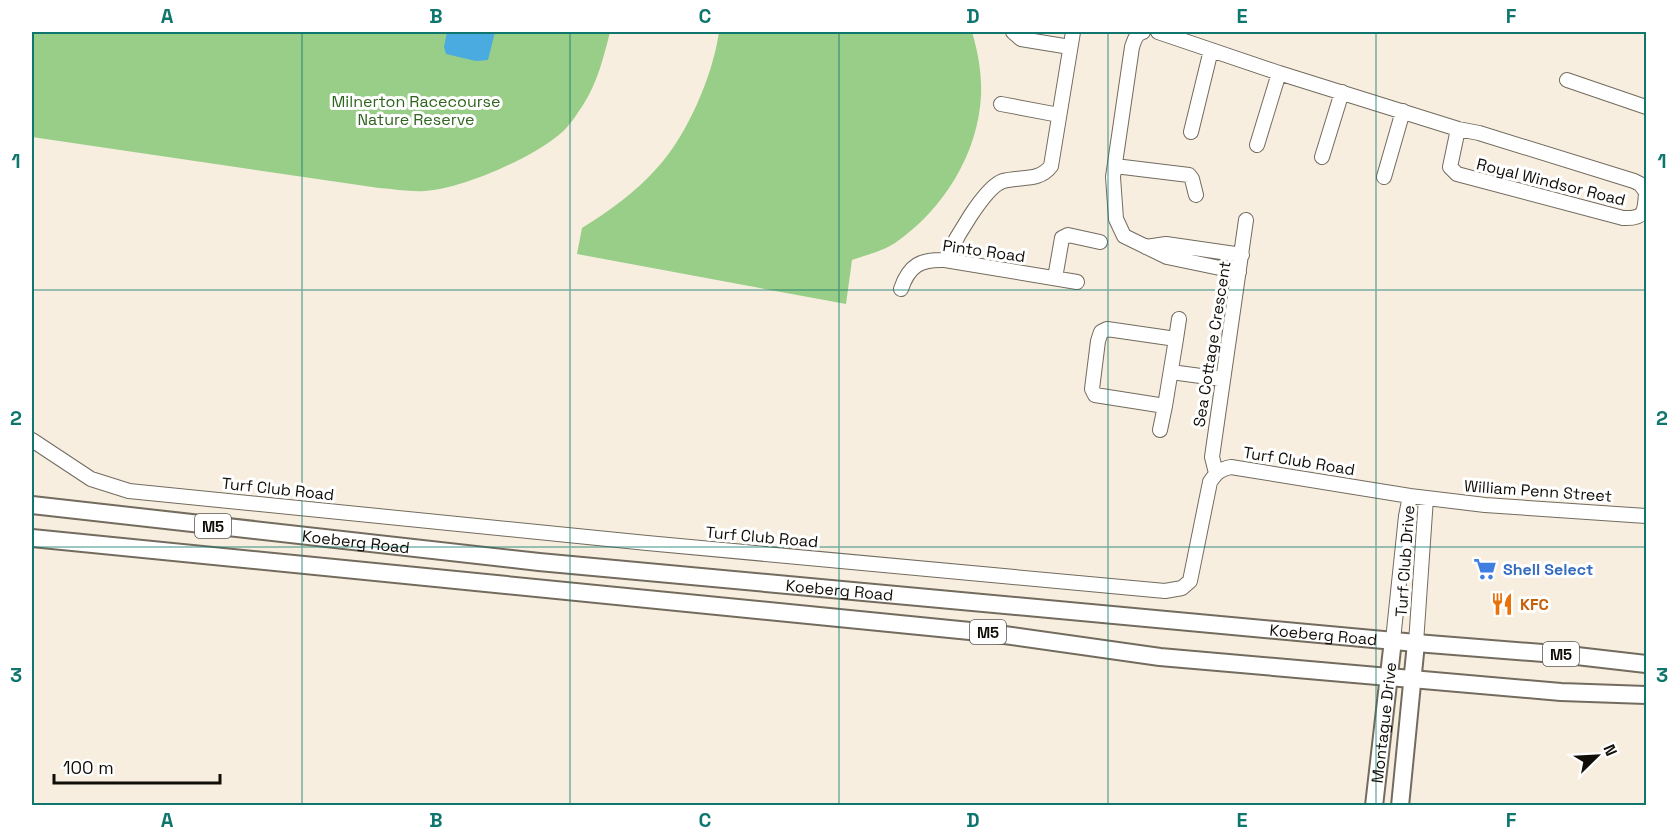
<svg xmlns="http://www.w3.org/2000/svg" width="1678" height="837" font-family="'Space Grotesk',sans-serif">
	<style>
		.green { fill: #98ce87 }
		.water { fill: #49abdf }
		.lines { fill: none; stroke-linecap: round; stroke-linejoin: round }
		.minor-casing { stroke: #726b5e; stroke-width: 16 }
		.major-casing { stroke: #726b5e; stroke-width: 20 }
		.minor { stroke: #fff; stroke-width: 14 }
		.major { stroke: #fff; stroke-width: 16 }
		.grid { fill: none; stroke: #0f766e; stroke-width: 1.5; stroke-opacity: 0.55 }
		.labels { text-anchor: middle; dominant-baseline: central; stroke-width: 6; stroke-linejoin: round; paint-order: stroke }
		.shield { fill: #fff; stroke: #585653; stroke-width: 1.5 }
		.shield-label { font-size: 15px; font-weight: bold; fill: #110e09 }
		.park-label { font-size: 16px; fill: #2e641b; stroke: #fff }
		.street-label { font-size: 16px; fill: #110e09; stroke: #fff }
		.shop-label { font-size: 16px; font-weight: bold; fill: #366cbe; stroke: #fff; text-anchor: start }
		.food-label { font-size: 16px; font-weight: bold; fill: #c56008; stroke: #fff; text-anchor: start }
		.neatline { fill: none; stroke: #0f766e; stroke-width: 2 }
		.grid-label { font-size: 20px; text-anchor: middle; font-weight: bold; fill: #0f766e }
	</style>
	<rect width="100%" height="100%" fill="#f7eedf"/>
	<!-- green -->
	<path class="green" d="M 32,32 L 610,32 C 604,56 597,84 583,105 C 577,114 569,127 560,134 C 532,158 462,189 425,191 C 410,192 394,189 379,188 L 32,137 Z
		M 719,32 L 972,32 C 978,52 982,74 981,96 C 978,154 943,210 895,243 C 883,251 866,255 852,260 L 846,304 L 577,254 L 582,228 C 608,212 636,192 657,168 C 687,136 713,75 719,32 Z"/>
	<!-- water -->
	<path class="water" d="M 447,32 L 495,32 L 488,60 L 476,61 L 446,54 L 444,47 Z"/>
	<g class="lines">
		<!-- minor casing -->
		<g class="minor-casing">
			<path id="minor" d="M 1013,32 L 1021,39 L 1070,47
				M 1143,32 C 1136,33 1134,41 1132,47 L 1113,177 L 1116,219 L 1124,236 L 1167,257 L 1239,272
				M 1158,32 L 1279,73 L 1458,129
				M 1567,80 L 1646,107
				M 1001,104 L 1059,115
				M 1458,129 L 1479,133 L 1634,181 L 1640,184 L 1646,192 C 1645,212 1645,219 1623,218 L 1457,174 L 1450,167 Z
				M 1191,132 L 1211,50
				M 1257,145 L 1279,73
				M 1322,157 L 1342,92
				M 1115,166 L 1189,175 L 1192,179 L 1196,195
				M 1384,177 L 1403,111
				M 1146,247 L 1166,244 L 1242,255
				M 945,260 C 954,242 984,187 1003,181 C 1021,176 1039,182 1051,166 L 1073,32
				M 1055,278 L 1062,238 L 1068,235 L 1100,242
				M 901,289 C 909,265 921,259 945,260 L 1077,282
				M 1107,329 L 1176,339 L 1165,406 L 1095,395 L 1092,389 L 1098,341 L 1101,332 Z
				M 1176,339 L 1179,319
				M 1171,372 L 1223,379
				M 1160,430 L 1165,406
				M 32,440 L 91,479 L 129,491 L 647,543 L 1165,591 L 1182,588 L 1190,581 L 1210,482 C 1216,473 1220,469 1231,467 L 1410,496 L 1485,505 L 1646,516
				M 1216,473 L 1212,457 L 1246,220
				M 1393,640 L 1406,516 L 1410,496
				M 1416,643 L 1426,498"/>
		</g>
		<!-- major casing -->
		<g class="major-casing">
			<g id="major">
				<path id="s1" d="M 32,505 L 539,562 L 1416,643 L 1568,655 L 1646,664"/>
				<path d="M 32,538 L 990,633 L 1160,657 L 1561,692 L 1646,695"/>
				<path id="s2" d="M 1374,806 L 1393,640"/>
				<path d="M 1400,806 L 1416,643"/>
			</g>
		</g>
		<!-- minor -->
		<use href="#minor" class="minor"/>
		<!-- major -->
		<use href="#major" class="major"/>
	</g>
	<!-- grid -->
	<path class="grid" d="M 302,32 L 302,806M 570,32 L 570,806M 839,32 L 839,806M 1108,32 L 1108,806M 1376,32 L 1376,806M 32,290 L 1646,290M 32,547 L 1646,547"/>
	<!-- icons -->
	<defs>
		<g id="supermarket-bare" transform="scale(1.8)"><path d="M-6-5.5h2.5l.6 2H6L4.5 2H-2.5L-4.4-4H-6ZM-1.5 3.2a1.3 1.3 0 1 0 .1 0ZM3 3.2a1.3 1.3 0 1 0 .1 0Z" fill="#3f7fe0" stroke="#fff" stroke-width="2.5" paint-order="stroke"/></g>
		<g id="restaurant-bare" transform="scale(1.8)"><path d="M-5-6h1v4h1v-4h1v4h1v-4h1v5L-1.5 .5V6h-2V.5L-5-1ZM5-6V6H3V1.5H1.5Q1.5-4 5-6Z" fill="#e8710a" stroke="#fff" stroke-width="2.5" paint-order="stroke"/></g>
	</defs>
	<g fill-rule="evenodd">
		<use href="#supermarket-bare" x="1485" y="569"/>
		<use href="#restaurant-bare" x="1502" y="604"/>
	</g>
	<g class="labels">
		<!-- shield labels -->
		<g class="shield">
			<rect x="195" y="514" width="36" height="24" rx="4.5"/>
			<rect x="970" y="620" width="36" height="24" rx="4.5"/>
			<rect x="1543" y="642" width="36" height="24" rx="4.5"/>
		</g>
		<g class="shield-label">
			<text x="213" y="526">M5</text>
			<text x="988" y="632">M5</text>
			<text x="1561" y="654">M5</text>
		</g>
		<!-- park labels -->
		<g class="park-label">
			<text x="416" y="101">Milnerton Racecourse<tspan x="416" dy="18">Nature Reserve</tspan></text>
		</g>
		<!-- street labels -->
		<g class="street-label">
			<text transform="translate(1551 182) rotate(14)">Royal Windsor Road</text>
			<text transform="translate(984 251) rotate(8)">Pinto Road</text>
			<text transform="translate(1212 344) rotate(-81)">Sea Cottage Crescent</text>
			<text transform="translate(1299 461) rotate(9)">Turf Club Road</text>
			<text transform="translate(278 489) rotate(6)">Turf Club Road</text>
			<text transform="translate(1538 491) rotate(4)">William Penn Street</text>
			<text transform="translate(762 537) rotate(5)">Turf Club Road</text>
			<text stroke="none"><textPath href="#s1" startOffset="326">Koeberg Road</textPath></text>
			<text transform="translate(1405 561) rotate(-86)">Turf Club Drive</text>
			<text stroke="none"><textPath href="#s1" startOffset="812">Koeberg Road</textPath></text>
			<text stroke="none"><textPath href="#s1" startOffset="1298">Koeberg Road</textPath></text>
			<text stroke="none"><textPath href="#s2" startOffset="84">Montague Drive</textPath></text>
		</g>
		<!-- shop labels -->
		<g class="shop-label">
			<text x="1503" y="569">Shell Select</text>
		</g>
		<!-- food labels -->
		<g class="food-label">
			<text x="1520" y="604">KFC</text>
		</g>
	</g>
	<!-- border -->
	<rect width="1678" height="837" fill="none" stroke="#ffffff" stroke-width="66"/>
	<!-- north arrow -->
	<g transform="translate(1597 756) rotate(66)" stroke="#ffffff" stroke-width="4.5" paint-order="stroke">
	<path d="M0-4.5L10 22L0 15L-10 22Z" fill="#110e09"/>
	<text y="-9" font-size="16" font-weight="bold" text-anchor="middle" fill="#110e09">N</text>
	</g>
	<!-- scale -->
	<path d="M54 774v9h166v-9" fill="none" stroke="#110e09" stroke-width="3"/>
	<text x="63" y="774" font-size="18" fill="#110e09" stroke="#ffffff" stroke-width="4.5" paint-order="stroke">100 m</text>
	<rect x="33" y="33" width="1612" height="771" class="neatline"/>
	<g class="grid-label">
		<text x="167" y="23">A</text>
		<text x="436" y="23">B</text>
		<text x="705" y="23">C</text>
		<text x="973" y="23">D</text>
		<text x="1242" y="23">E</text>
		<text x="1511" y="23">F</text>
		<text x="16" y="168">1</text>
		<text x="1662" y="168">1</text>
		<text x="16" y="425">2</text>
		<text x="1662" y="425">2</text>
		<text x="16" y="682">3</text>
		<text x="1662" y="682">3</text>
		<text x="167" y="827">A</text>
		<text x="436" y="827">B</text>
		<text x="705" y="827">C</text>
		<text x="973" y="827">D</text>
		<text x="1242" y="827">E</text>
		<text x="1511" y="827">F</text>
	</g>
</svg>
